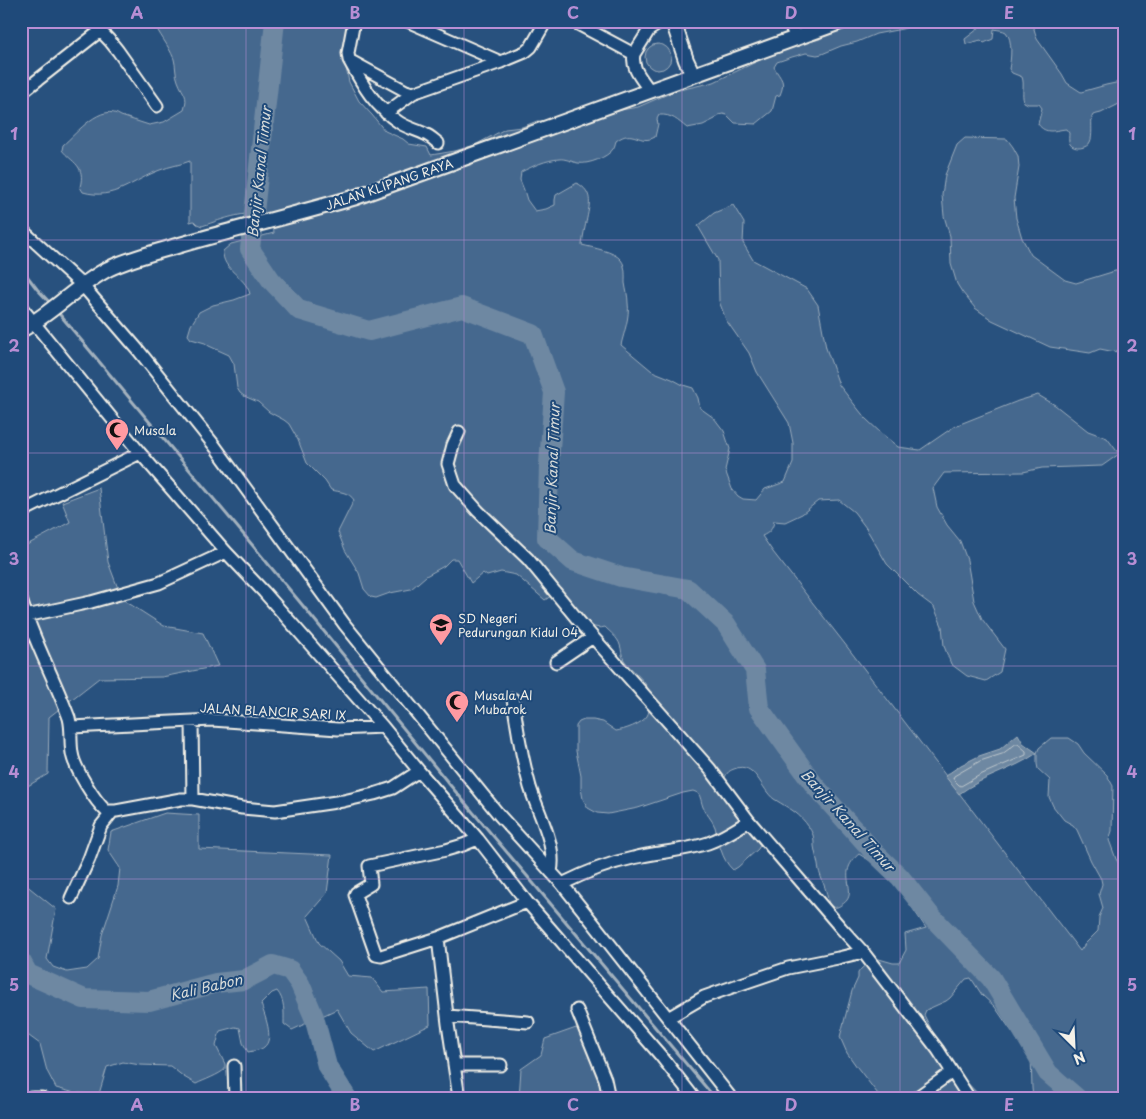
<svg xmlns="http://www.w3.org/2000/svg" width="1146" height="1119" font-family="'Playpen Sans',sans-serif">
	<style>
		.green { fill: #45688e; stroke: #9cacbb }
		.water { fill: #6e88a2; stroke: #a4b2be }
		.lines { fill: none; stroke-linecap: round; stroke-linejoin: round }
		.shore { stroke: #bec7cc; stroke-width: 1 }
		.stream { stroke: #a4b2be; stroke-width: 3 }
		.river { stroke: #6e88a2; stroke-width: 20 }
		.minor-casing { stroke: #f4f1e8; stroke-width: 15 }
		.major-casing { stroke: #f4f1e8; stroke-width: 18 }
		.minor { stroke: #1f4a7a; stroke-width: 11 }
		.major { stroke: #1f4a7a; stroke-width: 14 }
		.grid { fill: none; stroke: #b88ed4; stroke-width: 1; stroke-opacity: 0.55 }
		.labels { text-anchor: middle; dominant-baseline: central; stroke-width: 4; stroke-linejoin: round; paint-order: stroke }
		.street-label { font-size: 12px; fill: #f4f1e8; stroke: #1f4a7a }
		.poi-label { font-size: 12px; fill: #f4f1e8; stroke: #1f4a7a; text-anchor: start }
		.water-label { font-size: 14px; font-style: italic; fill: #d9dcda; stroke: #1f4a7a }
		.neatline { fill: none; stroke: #b88ed4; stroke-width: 2 }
		.grid-label { font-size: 16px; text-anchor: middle; font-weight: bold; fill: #b88ed4 }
	</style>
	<rect width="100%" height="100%" fill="#28517e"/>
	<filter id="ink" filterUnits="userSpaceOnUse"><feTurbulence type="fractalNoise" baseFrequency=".02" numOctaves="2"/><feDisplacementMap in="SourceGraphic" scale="10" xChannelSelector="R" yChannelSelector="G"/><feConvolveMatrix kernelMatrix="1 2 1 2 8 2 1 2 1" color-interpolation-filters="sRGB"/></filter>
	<g filter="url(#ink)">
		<!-- green -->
		<path class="green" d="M 153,21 L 348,21 L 346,68 L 349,82 L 359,101 L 372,115 L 385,131 L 403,139 L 409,144 L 427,147 L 431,155 L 455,151 L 475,145 L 505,129 L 522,127 L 537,121 L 548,121 L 578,109 L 588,108 L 621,110 L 638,107 L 675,91 L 714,82 L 783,49 L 820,39 L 829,31 L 834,31 L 855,25 L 873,21 L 936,21 L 927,25 L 916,25 L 902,29 L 876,34 L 857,42 L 841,46 L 822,54 L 817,55 L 806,53 L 792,57 L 777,62 L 774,67 C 781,80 786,80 780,95 L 776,96 L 772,111 L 756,124 L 735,123 L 727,115 L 723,114 L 718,115 L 715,119 L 703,125 L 687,128 C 678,121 672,114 659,115 L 657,119 L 658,124 L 655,137 C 639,146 634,127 616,141 C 615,144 615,146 613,149 C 608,157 588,165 578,163 C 572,162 565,158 559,159 C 546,160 533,166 521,172 L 520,180 L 524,190 L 527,200 L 535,211 L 546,209 L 555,205 L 555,200 L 556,195 L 577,183 C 593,192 590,203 587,218 C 585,227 583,236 582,245 C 593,248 614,251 621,260 C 626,266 625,276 625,283 C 626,290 628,296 628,303 C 630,317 624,332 621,345 L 652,371 L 672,379 L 683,385 L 693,388 L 698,398 L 700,408 L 714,418 L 724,431 L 730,449 L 725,470 L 732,489 L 738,496 L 743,499 L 756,500 L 765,489 L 785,482 L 793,463 L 793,443 L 789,423 L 757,372 L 749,353 L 726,320 L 719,301 L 718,260 L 698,226 L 714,213 L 733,205 L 744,223 L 743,243 L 753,260 L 807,289 L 818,305 L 826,348 L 839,385 L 866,419 L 882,434 L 898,447 L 920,450 L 955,426 L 1018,401 L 1038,395 L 1055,405 L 1088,431 L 1107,438 L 1119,454 L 1102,466 L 1042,468 L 1023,472 L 944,473 L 933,488 L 937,507 L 947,525 L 960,541 L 967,560 L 974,601 L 982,619 L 1005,649 L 1000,672 L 986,681 L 967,676 L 951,664 L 944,646 L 942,626 L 934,607 L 918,595 L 887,564 L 866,528 L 854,512 L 839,500 L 818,501 L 802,514 L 785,522 L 774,521 C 773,529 769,533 762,536 L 773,552 L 848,648 L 1080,951 L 1085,944 L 1098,931 L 1099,917 L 1103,908 L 1099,894 L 1102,884 L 1101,879 L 1091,861 L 1077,830 L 1073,825 L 1064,820 L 1053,806 L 1049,797 L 1050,780 L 1038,769 L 1037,764 L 1037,753 L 1039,748 L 1051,738 L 1069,738 L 1078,744 L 1084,753 L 1107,775 L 1113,786 L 1112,831 L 1109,840 L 1116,859 L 1125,873 L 1125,921 L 1124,925 L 1121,929 L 1125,942 L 1125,1098 L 1033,1098 L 1032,1088 L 1031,1056 L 1010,1029 L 995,1007 L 982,995 L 971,978 L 966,979 L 950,998 L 946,1001 L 926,1010 L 924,1015 L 942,1051 L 957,1072 L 982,1098 L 881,1098 L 857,1067 L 847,1053 L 840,1037 L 852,991 L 858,978 L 858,973 L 861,969 L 869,962 L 879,959 L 893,963 L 899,963 L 906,950 L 905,934 L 926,928 L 894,881 L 880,867 L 859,854 C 854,858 849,864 848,871 C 846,884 856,897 841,905 C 837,908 834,908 830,906 C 828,902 828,899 827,895 C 825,885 819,875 818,865 C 817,859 815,853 814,846 C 814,842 814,839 813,835 C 808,823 798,813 787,807 C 783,804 778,802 774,799 C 761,790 755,760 734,769 C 728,771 726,774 724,780 L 763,840 L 758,849 L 738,867 L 733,870 C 721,859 719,842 715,827 C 712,819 706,814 703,807 C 701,802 701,797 698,793 L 693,791 L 683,793 L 638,808 L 608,814 L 597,813 L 588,808 L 583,799 L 581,788 L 581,776 L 576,751 L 576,726 L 579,722 L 584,720 L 593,720 L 603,722 L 616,731 C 624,730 642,724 647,716 C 649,713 649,709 650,705 C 652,699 652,696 649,690 C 643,678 632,671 624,660 C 621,655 622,650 620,645 C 618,638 610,632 605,627 C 587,633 568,604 557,592 L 545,600 L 516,575 L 501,572 L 487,576 L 483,573 L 471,583 L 457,559 L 451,559 L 444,566 L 426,576 L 411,589 L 390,593 L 376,598 L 371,597 L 364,589 L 359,573 L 345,550 L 338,532 L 354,500 C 349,492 340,492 331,490 L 325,481 L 307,463 L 298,440 L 289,424 L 284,420 L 269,412 L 258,402 L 244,396 L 240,393 L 237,388 L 234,364 L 229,355 L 209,346 L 205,343 L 191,339 L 188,335 L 191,325 L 199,312 L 213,305 L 234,300 L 250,294 C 245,275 222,271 223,251 L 231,244 L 274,233 C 273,198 221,220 202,226 L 197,224 L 194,221 L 190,222 L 190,161 C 180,165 170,166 160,170 C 133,180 114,201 83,192 L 80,187 C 86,165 72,163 62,150 L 63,145 C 77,133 101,102 121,116 L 149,125 L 164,122 L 184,110 C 189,94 183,95 178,81 C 175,74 176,66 174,59 C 168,44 159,35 153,21 Z
			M 981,21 L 1036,21 L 1034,29 L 1037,39 L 1062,74 L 1067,83 L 1081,92 L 1106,85 L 1125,81 L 1125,101 L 1101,113 L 1093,115 L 1092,117 C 1091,123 1093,137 1090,142 C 1088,148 1074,151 1070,144 C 1068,141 1069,136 1069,133 L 1066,129 C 1055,130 1046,135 1038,124 L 1042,108 L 1039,104 L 1028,104 L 1024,102 C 1021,93 1025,85 1022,77 L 1012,73 L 1009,69 C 1011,59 1013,40 1006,32 C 1003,30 998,30 994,29 L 993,39 L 984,43 L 981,40 L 966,44 L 965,39 L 978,29 Z
			M645 57a13 13 0 1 1 26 0a13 13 0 1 1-26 0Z
			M 965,138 L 1007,139 L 1013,147 L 1018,156 L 1019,167 L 1014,198 L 1016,218 L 1022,238 L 1031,255 L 1065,280 L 1076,283 L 1125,268 L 1125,346 L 1115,352 L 1100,349 L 1090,353 L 1050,347 L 992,320 L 975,308 L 962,292 L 957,284 L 951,264 L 950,236 L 944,216 L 942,195 L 945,175 L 957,145 Z
			M 99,488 L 108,562 L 122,599 L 164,626 L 203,633 L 218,666 L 162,677 L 99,678 L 49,717 L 48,774 L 21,790 L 21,548 L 70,522 L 62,502 Z
			M 165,813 L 199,815 L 199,849 L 332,855 L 327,893 L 307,916 L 319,943 L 339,961 L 348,976 L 372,978 L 383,992 L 429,989 L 430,1025 L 374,1052 L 351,1033 L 337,1009 L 292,1030 L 284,1024 C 284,1012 285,1000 277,991 L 272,993 L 261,1004 C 264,1014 275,1039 264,1047 C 261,1050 253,1051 248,1052 L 243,1043 L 240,1028 L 235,1027 L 220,1031 L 216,1046 L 225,1064 L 225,1069 C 219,1075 204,1080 196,1084 L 184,1077 L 170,1066 L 140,1065 L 123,1062 L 107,1067 L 99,1094 L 75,1093 L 56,1088 L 47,1071 L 40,1044 L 25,1033 L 21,1034 L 21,876 L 25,884 L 56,909 L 47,959 L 53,967 L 67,972 L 87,969 L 98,959 L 102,935 L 118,886 L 120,868 L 108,850 L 111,832 Z
			M 579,1027 L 602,1087 L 601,1098 L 519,1098 L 521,1069 L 541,1055 L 545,1039 Z"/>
		<!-- water -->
		<path class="water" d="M 1018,734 L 1023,743 L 1037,753 C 1013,770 983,776 959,794 L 945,776 L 961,765 L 979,756 L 1000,749 Z"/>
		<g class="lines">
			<!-- shore -->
			<path class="shore" d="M 1016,744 L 1018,744 L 1026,751 L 1026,755 L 980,775 L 961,786 L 959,785 L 953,779 L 954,776 L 980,761 L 1002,754 Z"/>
			<!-- stream -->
			<path class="stream" d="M 21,268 L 37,289 L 52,305
				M 56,310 L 299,601 L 450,785 L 715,1098"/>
			<!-- river -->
			<path class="river" d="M 275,21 L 250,249 L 271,280 L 299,310 L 369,331 L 462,307 L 533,334 L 554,392 L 549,465 L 547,538 L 573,561 L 621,577 L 688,589 L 726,624 L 755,670 L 759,708 L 815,786 L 872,850 L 900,877 L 930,915 L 991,978 L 1048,1073 L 1077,1098
				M 21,961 L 28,974 L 84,999 L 149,1001 L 216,983 L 244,980 L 273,965 L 290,970 L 300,984 L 314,1017 L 327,1066 L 347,1098"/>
			<!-- minor casing -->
			<g class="minor-casing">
				<path id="minor" d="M 91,21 L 110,41 L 118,51 L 157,106
					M 354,21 L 348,53 L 349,60 L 406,91 L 413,93 L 501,62 L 525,52 L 531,47 L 546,21
					M 407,21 L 501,62
					M 572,21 L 634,54 L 649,30 L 663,21
					M 789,21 L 796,39
					M 634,54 C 631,69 642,79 650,91
					M 349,60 C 363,86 375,107 400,123 C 408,128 417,130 425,134 C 430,136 434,140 438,143
					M 21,93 L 100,31
					M 386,113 L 413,93
					M 21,229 L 83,286 L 139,351 L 214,445 L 345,625 L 500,816 L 562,884 L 594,924 L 731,1098
					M 21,307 L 140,453 L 226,552 L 264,592 L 383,727 L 419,771 L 478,839 L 527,902 L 661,1056 L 694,1098
					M 459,432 L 453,445 L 448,464 L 455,485 L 478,511 L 528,559 L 583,626 L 710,769 L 749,821 L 841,928 L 863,952 L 838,958 L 788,968 L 738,985 L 704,997 L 668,1018
					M 21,512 L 140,453
					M 21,599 C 33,640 54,677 69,718 C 72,729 70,741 72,753 C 74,768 95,801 106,811 L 116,811 L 181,799 L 193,799 L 242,808 L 275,811 L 343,801 L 374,794 L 393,788 L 419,771
					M 26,616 L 91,602 L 159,583 L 226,552
					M 556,662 L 593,637
					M 513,699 C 517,729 522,758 530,787 C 538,813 557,845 551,872
					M 192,721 L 193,799
					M 72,727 L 212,720 L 338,729 L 383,727
					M 478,839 L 463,845 L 446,850 L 369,866 L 371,884 L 356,893 L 355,895 L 376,955 L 381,956 L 438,938 L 527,902
					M 562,884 C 584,873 609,863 633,858 C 658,852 684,851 708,843 C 723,838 736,829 749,821
					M 71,898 L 89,859 L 101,826 L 113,811
					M 438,938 L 448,1024 L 459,1098
					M 863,952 L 938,1050 L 969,1098
					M 577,1010 L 605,1079 L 609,1098
					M 447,1016 L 528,1022
					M 454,1065 L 501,1065
					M 234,1066 L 235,1098
					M 30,1098 L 42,1098
					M 916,1098 L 952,1072"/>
			</g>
			<!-- major casing -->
			<g class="major-casing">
				<path id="major" d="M 673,21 L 686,60 L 693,75
					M 21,330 C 53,313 77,285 108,269 C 131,258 156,252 180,245 C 239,228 298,214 356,197 L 843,21"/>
			</g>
			<!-- minor -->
			<use href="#minor" class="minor"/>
			<!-- major -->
			<use href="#major" class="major"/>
		</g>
	</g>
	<!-- grid -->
	<path class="grid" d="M 246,21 L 246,1098M 464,21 L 464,1098M 682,21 L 682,1098M 900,21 L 900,1098M 21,240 L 1125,240M 21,453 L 1125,453M 21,666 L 1125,666M 21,879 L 1125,879"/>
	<!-- icons -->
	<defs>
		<g id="mosque-pin" transform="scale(1.25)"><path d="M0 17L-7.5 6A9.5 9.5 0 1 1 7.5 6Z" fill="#ff9aa2" stroke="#1f4a7a"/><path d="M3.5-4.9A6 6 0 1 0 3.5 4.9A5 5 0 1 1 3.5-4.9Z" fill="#111"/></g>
		<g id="school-pin" transform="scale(1.25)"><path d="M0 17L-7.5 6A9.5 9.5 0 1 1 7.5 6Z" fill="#ff9aa2" stroke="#1f4a7a"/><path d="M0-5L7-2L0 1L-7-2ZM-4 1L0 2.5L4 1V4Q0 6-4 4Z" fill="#111"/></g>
	</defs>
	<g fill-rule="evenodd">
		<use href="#mosque-pin" x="117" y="430"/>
		<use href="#school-pin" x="441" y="625"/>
		<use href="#mosque-pin" x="457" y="702"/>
	</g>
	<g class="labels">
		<!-- street labels -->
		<g class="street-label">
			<text transform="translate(389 184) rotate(-19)">JALAN KLIPANG RAYA</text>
			<text transform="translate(273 711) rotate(3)">JALAN BLANCIR SARI IX</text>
		</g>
		<!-- poi labels -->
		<g class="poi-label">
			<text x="134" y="430">Musala</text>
			<text x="458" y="618">SD Negeri<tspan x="458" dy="14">Pedurungan Kidul 04</tspan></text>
			<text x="474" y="695">Musala Al<tspan x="474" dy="14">Mubarok</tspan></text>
		</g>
		<!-- water labels -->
		<g class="water-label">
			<text transform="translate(259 172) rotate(-84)">Banjir Kanal Timur</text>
			<text transform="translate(552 469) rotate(-88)">Banjir Kanal Timur</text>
			<text transform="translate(848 820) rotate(48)">Banjir Kanal Timur</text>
			<text transform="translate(206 987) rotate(-13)">Kali Babon</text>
		</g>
	</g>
	<!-- margin -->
	<rect width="1146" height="1119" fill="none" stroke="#1f4a7a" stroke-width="55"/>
	<!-- north arrow -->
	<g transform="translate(1074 1046) rotate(156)" stroke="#1f4a7a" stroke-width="4" paint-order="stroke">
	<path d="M0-4L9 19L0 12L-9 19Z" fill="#f4f1e8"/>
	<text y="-8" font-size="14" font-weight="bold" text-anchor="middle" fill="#f4f1e8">N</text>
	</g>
	<rect x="28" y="28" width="1090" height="1064" class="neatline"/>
	<g class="grid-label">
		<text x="137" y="19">A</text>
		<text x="355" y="19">B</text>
		<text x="573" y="19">C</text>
		<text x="791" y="19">D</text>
		<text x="1009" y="19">E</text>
		<text x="14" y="140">1</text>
		<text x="1132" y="140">1</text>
		<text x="14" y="352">2</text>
		<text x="1132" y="352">2</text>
		<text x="14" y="565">3</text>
		<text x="1132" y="565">3</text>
		<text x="14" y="778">4</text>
		<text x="1132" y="778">4</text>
		<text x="14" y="991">5</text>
		<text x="1132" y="991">5</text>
		<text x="137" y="1111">A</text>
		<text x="355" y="1111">B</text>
		<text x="573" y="1111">C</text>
		<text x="791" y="1111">D</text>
		<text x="1009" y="1111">E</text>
	</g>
</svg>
